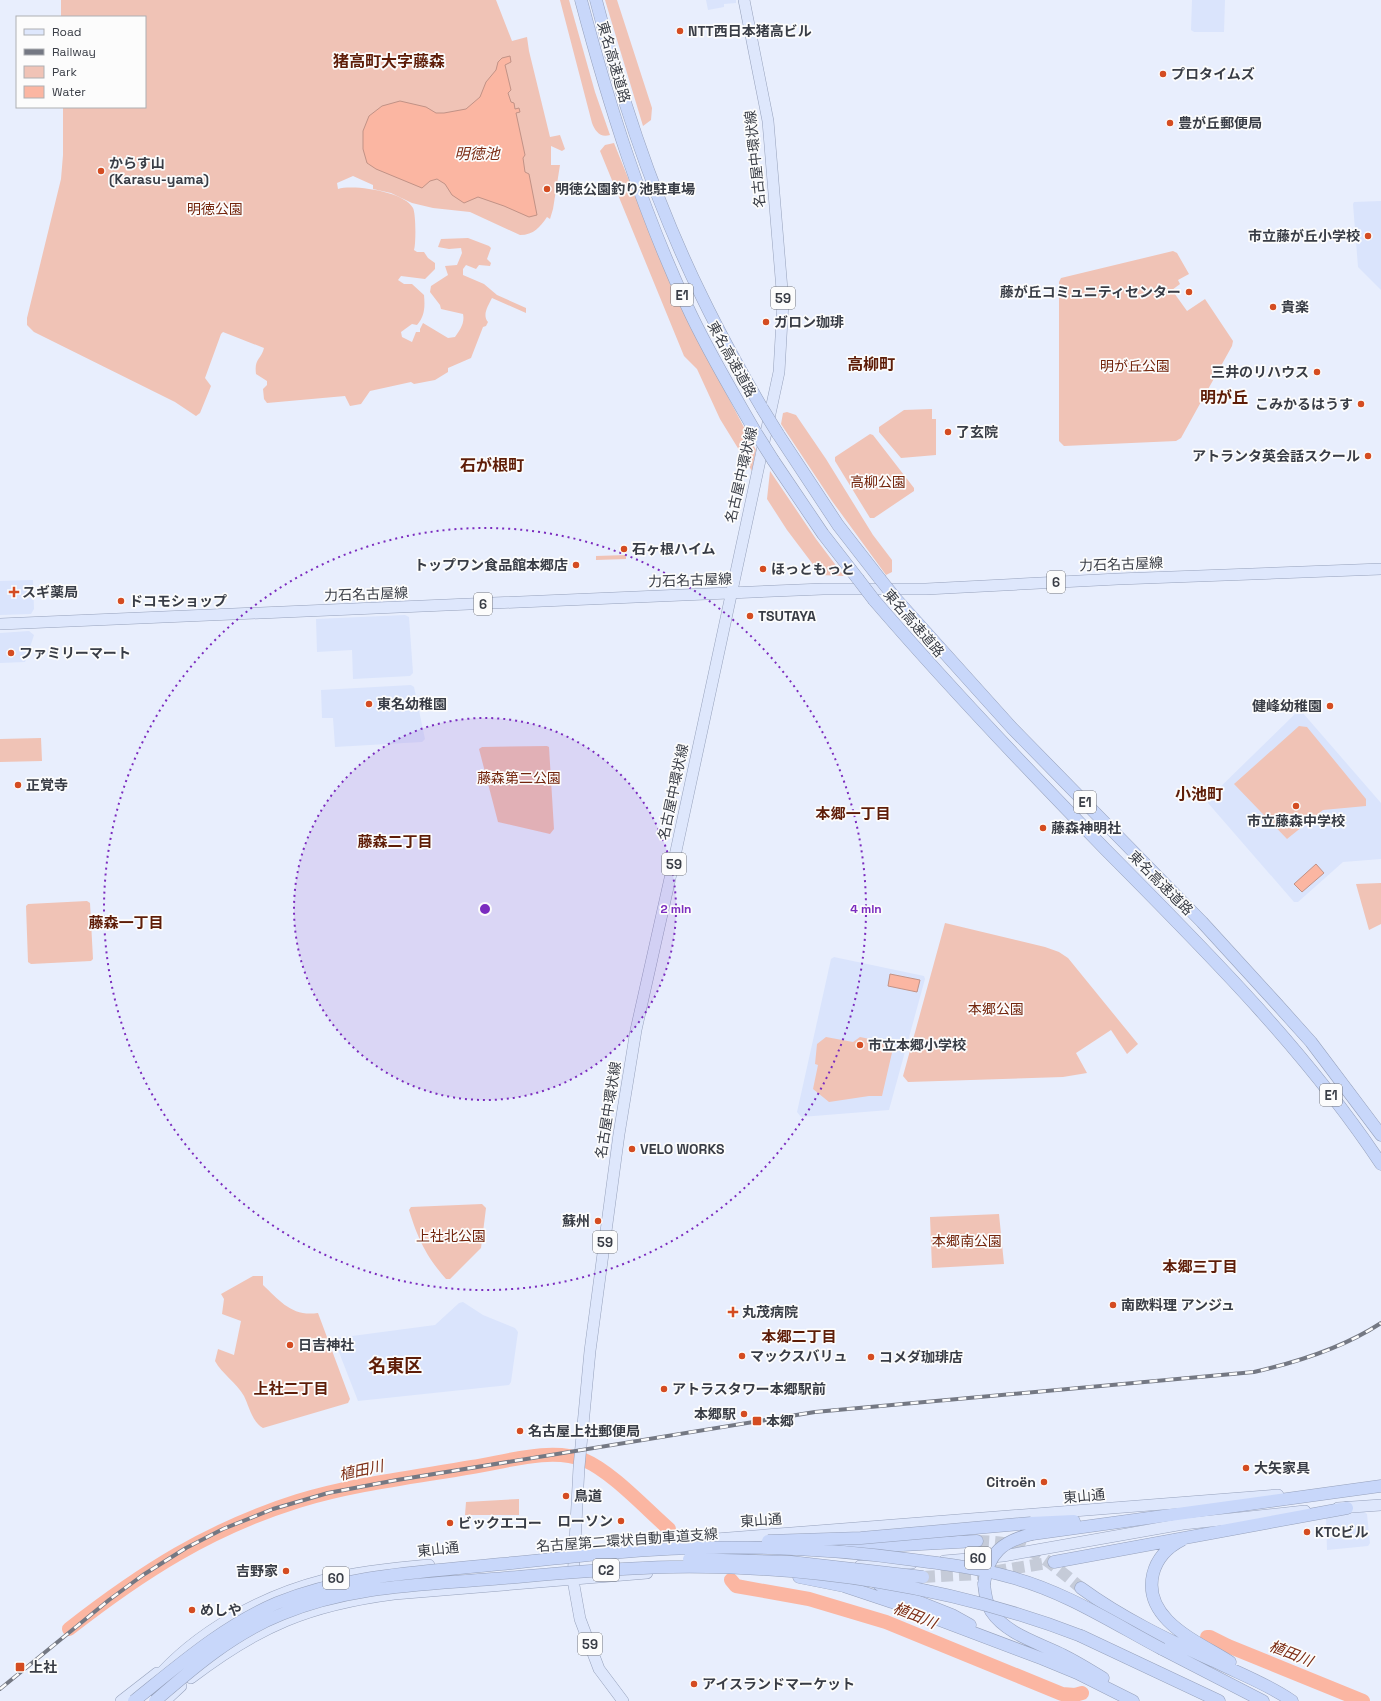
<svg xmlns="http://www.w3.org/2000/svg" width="1381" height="1701" font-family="'Space Grotesk','Noto Sans JP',sans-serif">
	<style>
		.built { fill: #dae4fc }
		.green { fill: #f0c3b6 }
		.water { fill: #fbb6a2; stroke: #c19286 }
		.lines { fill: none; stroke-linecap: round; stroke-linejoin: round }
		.river { stroke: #fbb6a2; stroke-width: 14 }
		.highway-tunnel { stroke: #c5cbd8; stroke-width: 12; stroke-dasharray: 12 6; stroke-linecap: butt }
		.major-casing { stroke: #96a1bb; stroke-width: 12 }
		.highway-casing { stroke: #96a1bb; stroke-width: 13 }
		.major { stroke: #dee7fc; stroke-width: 11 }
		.highway { stroke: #c8d7fa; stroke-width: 12 }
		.rail-casing { stroke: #747883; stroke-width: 4 }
		.rail { stroke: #fcfcfc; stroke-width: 2.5; stroke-dasharray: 8; stroke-linecap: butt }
		.highway-bridge-casing { stroke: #96a1bb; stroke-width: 13; stroke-linecap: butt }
		.highway-bridge { stroke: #c8d7fa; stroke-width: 12 }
		.ring { fill: none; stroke: #7b2cbf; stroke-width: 2; stroke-dasharray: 2 4 }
		.poi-dot { fill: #d44c21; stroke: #fcfcfc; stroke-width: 1.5 }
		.labels { text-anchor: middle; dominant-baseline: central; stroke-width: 3.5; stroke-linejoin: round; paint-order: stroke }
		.shield { fill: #fcfcfc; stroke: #74767d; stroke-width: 1 }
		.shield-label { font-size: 13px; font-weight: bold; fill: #393d46 }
		.poi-label { font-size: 14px; font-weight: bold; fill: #393d46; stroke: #fcfcfc; text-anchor: start }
		.street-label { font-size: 14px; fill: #393d46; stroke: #fcfcfc }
		.park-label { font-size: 14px; fill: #73250c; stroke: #fcfcfc }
		.water-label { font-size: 15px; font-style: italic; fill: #7c2d15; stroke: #fcfcfc }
		.neighbourhood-label { font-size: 15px; font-weight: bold; fill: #5e1d08; stroke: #fcfcfc }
		.quarter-label { font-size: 16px; font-weight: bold; fill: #5e1d08; stroke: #fcfcfc }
		.district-label { font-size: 18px; font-weight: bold; fill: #5e1d08; stroke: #fcfcfc }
		.centre { fill: #7b2cbf; stroke: #fcfcfc; stroke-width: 2 }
		.ring-label { font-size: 12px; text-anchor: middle; font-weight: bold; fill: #7b2cbf; stroke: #fcfcfc; stroke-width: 3.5; stroke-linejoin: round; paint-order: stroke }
	</style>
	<rect width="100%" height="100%" fill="#e8eefd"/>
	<!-- built -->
	<path class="built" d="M 706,0 L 736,0 L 736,3 L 724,4 L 724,7 L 708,10 Z
		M 1192,0 L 1225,0 L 1224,32 L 1194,32 L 1191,30 Z
		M 1381,201 L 1381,290 L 1358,267 L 1353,204 L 1354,202 Z
		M 33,580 L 34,609 L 31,614 L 0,615 L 0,581 Z
		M 405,615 L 409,617 L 413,673 L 410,676 L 353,679 L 352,650 L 317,652 L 316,619 Z
		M 29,631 L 34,635 L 25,662 L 0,663 L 0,633 Z
		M 411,685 L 414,687 L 425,739 L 422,742 L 335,747 L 333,718 L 322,718 L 321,690 Z
		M 1297,712 L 1302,712 L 1381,803 L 1381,859 L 1343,862 L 1298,902 L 1294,902 L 1208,803 L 1208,799 Z
		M 834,957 L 924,976 L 925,979 L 889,1110 L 801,1117 L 797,1112 L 831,959 Z
		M 463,1302 L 483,1315 L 515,1328 L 518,1332 L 511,1382 L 509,1385 L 358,1401 L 335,1342 L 337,1338 L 435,1325 L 459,1303 Z
		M 1364,1512 L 1367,1514 L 1370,1543 L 1368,1546 L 1327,1550 L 1326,1516 Z"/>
	<!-- green -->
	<path class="green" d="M 61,0 L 496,0 L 512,41 L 527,37 L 529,51 L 550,137 L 560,135 L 565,149 L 562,151 L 551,146 L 551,165 L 560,165 L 553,209 L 550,219 L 547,217 C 540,227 534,235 520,235 L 470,212 L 433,208 L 412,203 L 391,193 L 373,189 L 373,185 L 353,176 L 337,183 L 338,189 C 354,184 405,192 413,208 C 416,214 416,244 414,250 L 417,252 L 424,252 L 428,258 L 435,263 L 435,269 L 425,279 L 401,276 L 398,280 L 404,284 L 412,284 L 424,295 C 425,306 425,316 417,325 L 412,324 L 401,332 L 402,337 L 412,342 L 416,332 L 420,332 L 420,329 L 423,323 L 448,338 L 455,337 C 460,330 465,323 463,314 L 441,309 L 440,305 L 430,292 L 431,286 L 448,275 L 445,266 L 457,265 L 462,253 L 461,248 L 449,249 L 438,247 L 441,239 L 468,238 L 489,246 L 491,248 L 487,259 L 491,263 L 490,266 L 479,265 L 476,269 L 466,265 L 463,269 L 463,275 L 484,284 L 497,295 L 526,308 L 526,313 L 492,298 C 488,306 482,315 488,322 L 486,326 L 483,327 L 471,358 L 448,368 L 448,372 L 435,380 L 414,384 L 411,382 L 370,391 L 361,404 L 350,406 L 345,396 L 267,403 L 264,399 L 263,389 L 267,385 L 267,381 L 256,374 C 254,358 261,360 264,348 L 223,332 L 221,334 L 205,378 L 211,386 L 200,413 L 196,416 L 175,402 L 34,332 L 27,325 L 27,318 L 61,179 L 63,155 L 63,107 L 145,107 L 145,17 L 61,17 Z
		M 560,0 L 569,0 L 595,92 L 610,135 C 600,138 595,131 592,123 Z
		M 605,0 L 617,0 L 652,108 L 651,120 L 643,126 Z
		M 614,143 L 659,255 L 691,327 L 756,450 L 752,471 L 720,419 L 697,369 L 684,356 L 600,151 L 605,145 Z
		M 1173,251 L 1177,253 L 1189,274 L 1178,280 L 1180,284 L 1172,290 L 1187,311 L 1205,299 L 1233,341 L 1232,346 L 1181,438 L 1176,441 L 1064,446 L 1059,441 L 1059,282 L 1061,278 Z
		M 932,409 L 932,419 L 936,419 L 936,455 L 901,458 L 879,432 L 879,427 L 904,410 Z
		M 787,412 L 796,415 L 826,459 L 873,535 L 892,560 L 892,572 L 886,575 L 832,501 L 781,424 L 783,413 Z
		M 870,434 L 873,435 L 914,488 L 914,491 L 874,518 L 870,518 L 835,461 L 835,457 Z
		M 770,471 L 816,539 L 844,576 L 821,575 L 787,530 L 767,499 Z
		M 626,555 L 626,559 L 596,560 L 596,556 Z
		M 1299,726 L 1307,727 L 1366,799 L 1366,806 L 1323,810 L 1287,839 L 1234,784 Z
		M 41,738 L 42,761 L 0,762 L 0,739 Z
		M 547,746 L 549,747 L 554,829 L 550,834 L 498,822 L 479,749 L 482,747 Z
		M 1381,883 L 1381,924 L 1369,930 L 1356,884 Z
		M 87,901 L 90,903 L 93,959 L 91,961 L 31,964 L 28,962 L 26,906 L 28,904 Z
		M 945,923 L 1045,947 L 1059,952 L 1068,958 L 1138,1044 L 1127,1054 L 1111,1030 L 1076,1053 L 1087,1073 L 1063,1077 L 908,1082 L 903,1076 Z
		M 826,1037 L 853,1042 L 860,1037 L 894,1044 L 882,1096 L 869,1096 L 829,1102 L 813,1089 L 818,1065 L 815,1064 L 817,1044 Z
		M 482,1204 L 486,1208 L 481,1248 L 450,1279 L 446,1279 C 426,1256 418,1239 409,1210 L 411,1207 Z
		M 999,1214 L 1004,1264 L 932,1268 L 930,1217 Z
		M 253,1276 L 263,1276 L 263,1285 C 280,1301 292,1317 318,1313 L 350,1399 L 348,1403 L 263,1428 C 252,1422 249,1406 244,1396 C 236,1382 222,1374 215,1361 L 218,1349 L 234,1355 L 241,1321 L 222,1314 L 224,1299 L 221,1294 Z
		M 519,1499 L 519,1515 L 465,1515 L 466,1502 Z"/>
	<!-- water -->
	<path class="water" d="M 510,56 L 511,62 L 505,65 L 511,90 L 508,93 L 511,102 L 514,103 L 515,109 L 519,108 L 520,112 L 516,113 L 525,155 L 523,158 L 525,172 L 529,174 L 537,215 L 529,217 L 504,206 L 478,197 L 464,203 L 452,195 L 445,184 L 437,179 L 430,181 L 422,188 L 376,169 L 367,163 L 363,149 L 363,131 L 369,116 L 382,106 L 400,101 L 426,107 L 436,113 L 444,113 L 466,109 L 480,97 L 486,82 L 496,70 L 498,62 L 502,58 Z
		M 1316,864 L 1324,873 L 1302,892 L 1294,884 Z
		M 890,974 L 920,980 L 917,992 L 888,986 Z"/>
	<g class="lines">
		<!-- river -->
		<path class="river" d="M 731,1580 L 736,1586 L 809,1599 L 886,1622 L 1062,1694 L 1075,1695 L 1082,1693
			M 69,1629 C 142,1572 209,1529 298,1501 C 354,1484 414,1477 472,1467 C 505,1462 551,1447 584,1460 C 611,1471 646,1509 669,1529
			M 1207,1637 L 1210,1637 L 1228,1646 L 1363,1701"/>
		<!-- highway-tunnel -->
		<path class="highway-tunnel" d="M 977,1541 C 1030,1542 1042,1556 1081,1588
			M 923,1577 L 978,1574 L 1054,1562"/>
		<!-- major casing -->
		<g class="major-casing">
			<path id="major" d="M 0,624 L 823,589 L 926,589 L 1118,579 L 1381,569
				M 1338,1508 L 1381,1505
				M 651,1544 L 1278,1495
				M 944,1561 L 1003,1556 L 1183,1524 L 1305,1511
				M 860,1566 L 912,1563
				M 191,1678 C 259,1626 309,1605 394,1594 L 647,1573
				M 154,1681 C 196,1632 261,1596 324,1580 C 358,1572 394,1568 429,1565
				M 121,1701 L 157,1673
				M 165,1701 L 181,1686
				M 623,1701 L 599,1669 L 580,1619 L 573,1580 L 579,1467 L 590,1351 L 619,1134 L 636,1030 L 673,865 L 779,372 L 783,302 L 768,121 L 744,0"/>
		</g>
		<!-- highway casing -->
		<g class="highway-casing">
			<path id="highway" d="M 581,0 C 609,105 641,207 687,306 C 707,350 732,391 756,433
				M 596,0 C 622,102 656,204 703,299 C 721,336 741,372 762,408
				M 778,434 L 838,525 L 880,579
				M 773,460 L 823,534 L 858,579
				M 896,599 L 1012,728 L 1202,922 L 1276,1003 L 1311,1042 L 1381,1135
				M 874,600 C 948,686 1026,768 1105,849 C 1203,948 1304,1048 1381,1164
				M 1031,1523 L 1074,1521
				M 1032,1534 L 1381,1486
				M 1182,1540 C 1168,1547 1157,1558 1153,1574 C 1142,1620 1199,1642 1230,1662
				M 833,1543 L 884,1546 L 977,1541
				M 1054,1562 L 1347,1508
				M 799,1577 L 844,1586 L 892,1602 L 1043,1659 L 1077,1673 L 1133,1701
				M 875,1581 L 884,1588 L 952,1615 L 970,1625
				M 984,1584 C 985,1593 986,1603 991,1611 C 1006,1634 1039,1643 1063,1655 C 1077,1662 1090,1670 1103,1678
				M 1081,1588 C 1122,1618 1168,1640 1214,1661 C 1240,1674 1268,1684 1292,1701
				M 1081,1636 L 1219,1701
				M 1162,1649 L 1263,1701"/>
		</g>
		<!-- major -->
		<use href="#major" class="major"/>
		<!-- highway -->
		<use href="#highway" class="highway"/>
		<!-- rail casing -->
		<g class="rail-casing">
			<path id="rail" d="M 0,1689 L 109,1600 L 143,1575 L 186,1548 L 223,1529 L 273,1509 L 328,1493 L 397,1480 L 815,1412 L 1254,1372 C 1298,1362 1343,1348 1381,1323"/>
		</g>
		<!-- rail -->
		<use href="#rail" class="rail"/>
		<!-- highway-bridge casing -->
		<g class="highway-bridge-casing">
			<path id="highway-bridge" d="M 762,408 L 778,434
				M 756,433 L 773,460
				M 858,579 L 874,600
				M 880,579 L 896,599
				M 768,1541 L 861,1538 L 1031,1523
				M 689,1559 L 791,1562 L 923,1577
				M 984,1584 C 988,1553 1003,1541 1032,1534
				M 134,1701 C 179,1665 223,1626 277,1603 C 349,1574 426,1572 501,1564 C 537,1561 573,1556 610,1553 C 710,1544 813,1546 914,1560 C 946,1564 978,1568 1010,1577 C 1064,1591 1113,1623 1162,1649
				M 155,1701 C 194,1667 234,1633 282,1614 C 349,1586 421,1585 492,1579 C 552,1574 612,1568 671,1567 C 809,1565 952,1586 1081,1636"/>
		</g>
		<!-- highway-bridge -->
		<use href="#highway-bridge" class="highway-bridge"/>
	</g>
	<!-- distance rings -->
	<circle cx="485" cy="909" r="191" fill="#7b2cbf" fill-opacity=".12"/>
	<g class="ring">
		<circle cx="485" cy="909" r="191"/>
		<circle cx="485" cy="909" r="381"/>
	</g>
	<!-- markers -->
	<g class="poi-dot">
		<circle cx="680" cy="31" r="4"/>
		<circle cx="1163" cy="74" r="4"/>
		<circle cx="1170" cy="123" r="4"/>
		<circle cx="101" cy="171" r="4"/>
		<circle cx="547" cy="189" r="4"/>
		<circle cx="1368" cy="236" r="4"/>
		<circle cx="1189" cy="292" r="4"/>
		<circle cx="1273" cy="307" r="4"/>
		<circle cx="766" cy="322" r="4"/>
		<circle cx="1317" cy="372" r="4"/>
		<circle cx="1361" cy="404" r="4"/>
		<circle cx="948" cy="432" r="4"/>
		<circle cx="1368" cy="456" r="4"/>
		<circle cx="624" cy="549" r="4"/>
		<circle cx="576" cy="565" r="4"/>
		<circle cx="763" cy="569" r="4"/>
		<path d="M12 586h4v4h4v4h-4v4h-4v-4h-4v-4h4z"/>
		<circle cx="121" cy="601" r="4"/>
		<circle cx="750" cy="616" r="4"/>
		<circle cx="11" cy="653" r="4"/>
		<circle cx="369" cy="704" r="4"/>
		<circle cx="1330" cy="706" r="4"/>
		<circle cx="18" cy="785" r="4"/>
		<circle cx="1296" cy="806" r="4"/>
		<circle cx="1043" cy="828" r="4"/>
		<circle cx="860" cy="1045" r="4"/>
		<circle cx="632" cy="1149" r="4"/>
		<circle cx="598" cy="1221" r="4"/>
		<circle cx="1113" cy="1305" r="4"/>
		<path d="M731 1306h4v4h4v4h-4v4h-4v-4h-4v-4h4z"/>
		<circle cx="290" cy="1345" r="4"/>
		<circle cx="742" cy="1356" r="4"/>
		<circle cx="871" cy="1357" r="4"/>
		<circle cx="664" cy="1389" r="4"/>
		<circle cx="744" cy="1414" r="4"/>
		<rect x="752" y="1416" width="10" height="10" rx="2"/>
		<circle cx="520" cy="1431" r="4"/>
		<circle cx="1246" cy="1468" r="4"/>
		<circle cx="1044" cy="1482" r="4"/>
		<circle cx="566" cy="1496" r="4"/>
		<circle cx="621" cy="1521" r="4"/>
		<circle cx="450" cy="1523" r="4"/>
		<circle cx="1307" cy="1532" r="4"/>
		<circle cx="286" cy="1571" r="4"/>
		<circle cx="192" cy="1610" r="4"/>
		<rect x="15" y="1662" width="10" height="10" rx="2"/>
		<circle cx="694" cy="1684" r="4"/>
	</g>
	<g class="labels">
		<!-- shield labels -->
		<g class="shield">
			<rect x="671" y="284" width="22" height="22" rx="3"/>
			<rect x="771" y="287" width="24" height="22" rx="3"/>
			<rect x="1047" y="571" width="18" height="22" rx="3"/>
			<rect x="474" y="593" width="18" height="22" rx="3"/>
			<rect x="1074" y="791" width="22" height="22" rx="3"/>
			<rect x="662" y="853" width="24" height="22" rx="3"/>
			<rect x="1320" y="1084" width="22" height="22" rx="3"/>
			<rect x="593" y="1231" width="24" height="22" rx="3"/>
			<rect x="965" y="1547" width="26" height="22" rx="3"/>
			<rect x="593" y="1559" width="26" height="22" rx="3"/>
			<rect x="323" y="1567" width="26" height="22" rx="3"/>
			<rect x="578" y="1633" width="24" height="22" rx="3"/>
		</g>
		<g class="shield-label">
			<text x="682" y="295">E1</text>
			<text x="783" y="298">59</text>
			<text x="1056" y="582">6</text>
			<text x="483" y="604">6</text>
			<text x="1085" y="802">E1</text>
			<text x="674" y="864">59</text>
			<text x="1331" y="1095">E1</text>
			<text x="605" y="1242">59</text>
			<text x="978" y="1558">60</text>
			<text x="606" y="1570">C2</text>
			<text x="336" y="1578">60</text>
			<text x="590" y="1644">59</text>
		</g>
		<!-- poi labels -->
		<g class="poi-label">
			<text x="688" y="31">NTT西日本猪高ビル</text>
			<text x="1171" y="74">プロタイムズ</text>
			<text x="1178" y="123">豊が丘郵便局</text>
			<text x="109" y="163">からす山<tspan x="109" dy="16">(Karasu-yama)</tspan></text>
			<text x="555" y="189">明徳公園釣り池駐車場</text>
			<text x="1360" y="236" text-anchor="end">市立藤が丘小学校</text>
			<text x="1181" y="292" text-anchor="end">藤が丘コミュニティセンター</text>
			<text x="1281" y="307">貴楽</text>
			<text x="774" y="322">ガロン珈琲</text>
			<text x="1309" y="372" text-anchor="end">三井のリハウス</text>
			<text x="1353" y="404" text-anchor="end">こみかるはうす</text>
			<text x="956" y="432">了玄院</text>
			<text x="1360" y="456" text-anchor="end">アトランタ英会話スクール</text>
			<text x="632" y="549">石ヶ根ハイム</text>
			<text x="568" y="565" text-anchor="end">トップワン食品館本郷店</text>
			<text x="771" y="569">ほっともっと</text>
			<text x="22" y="592">スギ薬局</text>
			<text x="129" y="601">ドコモショップ</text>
			<text x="758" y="616">TSUTAYA</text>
			<text x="19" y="653">ファミリーマート</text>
			<text x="377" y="704">東名幼稚園</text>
			<text x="1322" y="706" text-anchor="end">健峰幼稚園</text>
			<text x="26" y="785">正覚寺</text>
			<text x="1296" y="821" text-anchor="middle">市立藤森中学校</text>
			<text x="1051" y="828">藤森神明社</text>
			<text x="868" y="1045">市立本郷小学校</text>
			<text x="640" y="1149">VELO WORKS</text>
			<text x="590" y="1221" text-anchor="end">蘇州</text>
			<text x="1121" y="1305">南欧料理 アンジュ</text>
			<text x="742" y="1312">丸茂病院</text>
			<text x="298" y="1345">日吉神社</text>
			<text x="750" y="1356">マックスバリュ</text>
			<text x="879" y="1357">コメダ珈琲店</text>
			<text x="672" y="1389">アトラスタワー本郷駅前</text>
			<text x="736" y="1414" text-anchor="end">本郷駅</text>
			<text x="766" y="1421">本郷</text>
			<text x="528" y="1431">名古屋上社郵便局</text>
			<text x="1254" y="1468">大矢家具</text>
			<text x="1036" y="1482" text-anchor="end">Citroën</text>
			<text x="574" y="1496">鳥道</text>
			<text x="613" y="1521" text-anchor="end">ローソン</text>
			<text x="458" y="1523">ビックエコー</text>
			<text x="1315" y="1532">KTCビル</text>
			<text x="278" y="1571" text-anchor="end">吉野家</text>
			<text x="200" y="1610">めしや</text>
			<text x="29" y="1667">上社</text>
			<text x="702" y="1684">アイスランドマーケット</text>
		</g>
		<!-- street labels -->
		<g class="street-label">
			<text transform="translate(614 62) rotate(74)">東名高速道路</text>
			<text transform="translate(755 159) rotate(-96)">名古屋中環状線</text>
			<text transform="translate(732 359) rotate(61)">東名高速道路</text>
			<text transform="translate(741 475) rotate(-77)">名古屋中環状線</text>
			<text transform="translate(1121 564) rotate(-2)">力石名古屋線</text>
			<text transform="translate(690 580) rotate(-2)">力石名古屋線</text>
			<text transform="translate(366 594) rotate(-2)">力石名古屋線</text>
			<text transform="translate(914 623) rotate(49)">東名高速道路</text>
			<text transform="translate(673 792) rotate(-78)">名古屋中環状線</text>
			<text transform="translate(1161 883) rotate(45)">東名高速道路</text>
			<text transform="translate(608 1110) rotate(-81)">名古屋中環状線</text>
			<text transform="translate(1084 1496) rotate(-5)">東山通</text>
			<text transform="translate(761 1520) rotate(-4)">東山通</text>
			<text transform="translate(627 1540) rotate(-4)">名古屋第二環状自動車道支線</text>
			<text transform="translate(438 1549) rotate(-6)">東山通</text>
		</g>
		<!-- park labels -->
		<g class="park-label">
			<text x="215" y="209">明徳公園</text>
			<text x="1135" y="366">明が丘公園</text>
			<text x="878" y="482">高柳公園</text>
			<text x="519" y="778">藤森第二公園</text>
			<text x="996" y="1009">本郷公園</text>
			<text x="451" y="1236">上社北公園</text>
			<text x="967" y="1241">本郷南公園</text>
		</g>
		<!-- water labels -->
		<g class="water-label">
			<text x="477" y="153">明徳池</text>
			<text transform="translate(361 1470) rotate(-12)">植田川</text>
			<text transform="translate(915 1615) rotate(22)">植田川</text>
			<text transform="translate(1291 1653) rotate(22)">植田川</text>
		</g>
		<!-- neighbourhood labels -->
		<g class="neighbourhood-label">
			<text x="853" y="813">本郷一丁目</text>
			<text x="395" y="841">藤森二丁目</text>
			<text x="126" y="922">藤森一丁目</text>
			<text x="1200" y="1266">本郷三丁目</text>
			<text x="799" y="1336">本郷二丁目</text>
			<text x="291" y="1388">上社二丁目</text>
		</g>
		<!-- quarter labels -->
		<g class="quarter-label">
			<text x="389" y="61">猪高町大字藤森</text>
			<text x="871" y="364">高柳町</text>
			<text x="1224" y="397">明が丘</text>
			<text x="492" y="465">石が根町</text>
			<text x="1199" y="794">小池町</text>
		</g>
		<!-- district labels -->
		<g class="district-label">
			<text x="395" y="1365">名東区</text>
		</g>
	</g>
	<circle cx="485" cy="909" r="6" class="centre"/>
	<g class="ring-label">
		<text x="676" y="913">2 min</text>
		<text x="866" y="913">4 min</text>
	</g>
	<!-- legend -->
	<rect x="16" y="16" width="130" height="92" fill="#fcfcfc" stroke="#aeb0b3"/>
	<rect x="24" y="29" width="20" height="6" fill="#dee7fc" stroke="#aeb0b3"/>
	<text x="52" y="36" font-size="12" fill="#393d46">Road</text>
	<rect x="24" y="49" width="20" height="6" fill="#747883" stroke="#aeb0b3"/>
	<text x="52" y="56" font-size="12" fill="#393d46">Railway</text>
	<rect x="24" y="66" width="20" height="12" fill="#f0c3b6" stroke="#aeb0b3"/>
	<text x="52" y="76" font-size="12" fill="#393d46">Park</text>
	<rect x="24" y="86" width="20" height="12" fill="#fbb6a2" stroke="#aeb0b3"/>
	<text x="52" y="96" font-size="12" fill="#393d46">Water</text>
</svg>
